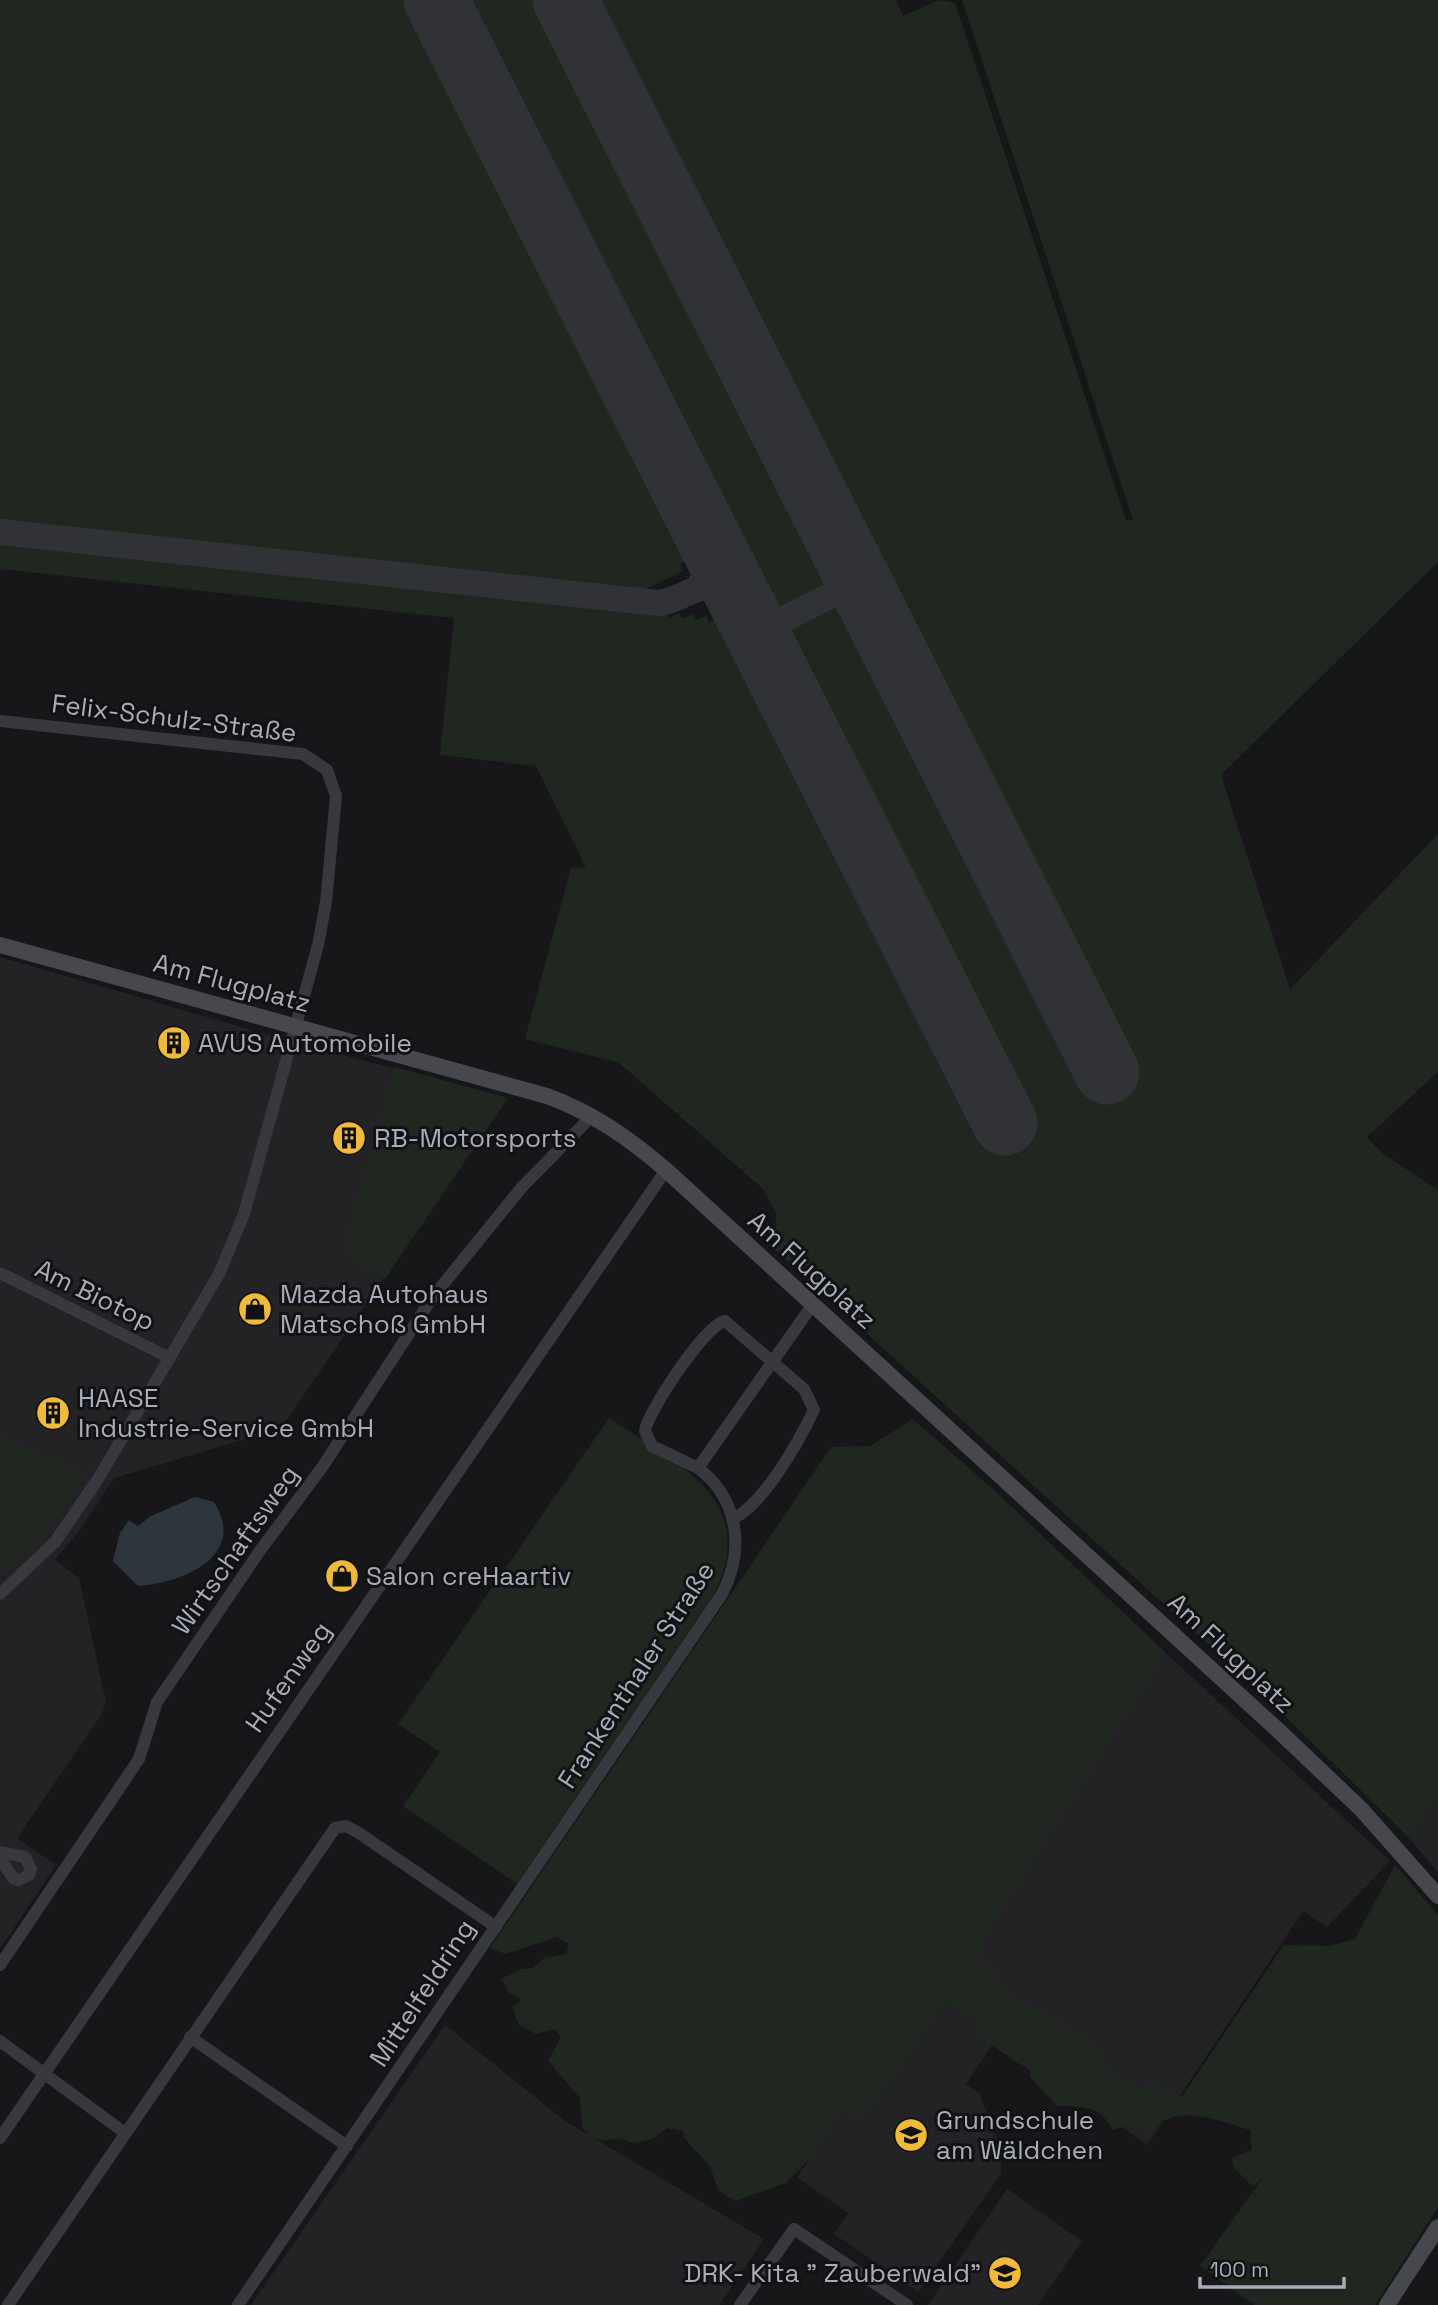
<svg xmlns="http://www.w3.org/2000/svg" width="1438" height="2305" font-family="'Space Grotesk',sans-serif">
	<style>
		.built { fill: #232326 }
		.green { fill: #1f2720 }
		.water { fill: #2d353d }
		.lines { fill: none; stroke-linecap: round; stroke-linejoin: round }
		.taxiway { stroke: #313236; stroke-width: 26 }
		.runway { stroke: #313236; stroke-width: 65 }
		.street { stroke: #38393e; stroke-width: 12 }
		.secondary { stroke: #46484e; stroke-width: 16 }
		.labels { text-anchor: middle; dominant-baseline: central; stroke-width: 6; stroke-linejoin: round; paint-order: stroke }
		.street-label { font-size: 26px; fill: #a9adb9; stroke: #121214 }
		.poi-label { font-size: 26px; fill: #a9adb9; stroke: #121214; text-anchor: start }
	</style>
	<rect width="100%" height="100%" fill="#171719"/>
	<!-- built -->
	<path class="built" d="M 0,957 L 297,1043 L 507,1098 L 286,1421 L 256,1436 L 114,1478 L 82,1527 L 55,1560 L 79,1578 L 106,1702 L 102,1714 L 17,1838 L 56,1865 L 0,1949 Z
		M 1165,1652 L 1390,1861 L 1327,1927 L 1303,1911 L 1147,2145 L 1083,2099 L 1079,2103 L 992,2045 L 966,2084 L 980,2094 L 1002,2154 L 1001,2174 L 918,2292 L 834,2234 L 848,2213 L 797,2177 L 843,2109 L 875,2104 L 947,2002 L 982,2025 L 935,1987 Z
		M 1438,1798 L 1438,1872 L 1409,1838 Z
		M 445,2025 L 565,2121 L 764,2239 L 719,2305 L 251,2305 Z
		M 1007,2189 L 1082,2241 L 1038,2305 L 928,2305 Z"/>
	<!-- green -->
	<path class="green" d="M 0,0 L 414,0 L 692,550 L 687,552 L 690,559 L 680,564 L 683,571 L 642,591 L 643,594 L 0,525 Z
		M 459,0 L 896,0 L 903,16 L 939,0 L 955,3 L 1126,520 L 1133,520 L 962,0 L 1438,0 L 1438,562 L 1221,775 L 1290,989 L 1438,834 L 1438,1072 L 1367,1137 L 1382,1153 L 1438,1190 L 1438,1798 L 1409,1838 L 1269,1700 L 775,1250 L 776,1213 L 762,1188 L 618,1062 L 525,1039 L 571,867 L 586,868 L 536,766 L 440,755 L 454,618 L 0,569 L 0,540 L 649,610 L 649,614 L 655,617 L 665,612 L 669,618 L 679,613 L 682,619 L 692,614 L 696,620 L 706,615 L 709,622 L 714,619 L 717,625 L 722,623 L 726,629 L 731,627 L 953,1066 L 943,1071 L 976,1137 L 1033,1109 L 1004,1051 L 993,1056 Z
		M 395,1067 L 508,1098 L 385,1279 L 344,1251 Z
		M 609,1418 C 675,1463 761,1498 714,1594 L 517,1884 L 403,1806 L 440,1752 L 398,1724 Z
		M 913,1419 L 993,1489 L 1165,1652 L 983,1936 L 978,1960 L 995,1974 L 1012,2000 L 1034,2007 L 1070,2032 L 1087,2035 C 1110,2063 1101,2075 1139,2088 L 1153,2083 L 1165,2092 L 1182,2097 L 1284,1945 L 1329,1946 L 1355,1939 L 1395,1865 L 1438,1915 L 1438,2207 L 1375,2305 L 1255,2305 L 1200,2266 L 1264,2176 L 1253,2187 L 1234,2168 L 1232,2158 L 1252,2150 L 1250,2130 C 1215,2120 1180,2102 1149,2131 L 1129,2124 L 1113,2130 C 1100,2106 1083,2106 1057,2106 L 1030,2077 L 1030,2052 L 1019,2064 L 976,2034 L 982,2025 L 947,2002 L 875,2104 L 854,2116 L 843,2109 L 811,2157 L 786,2183 L 735,2201 L 718,2190 L 710,2166 L 684,2138 L 683,2131 L 667,2128 L 653,2139 L 634,2143 L 619,2138 L 603,2141 L 589,2136 L 582,2127 L 580,2098 L 548,2061 L 561,2037 L 554,2029 L 536,2034 L 519,2025 L 512,2007 L 522,2000 L 508,1992 L 501,1979 L 521,1969 L 533,1968 L 544,1958 L 566,1954 L 569,1944 L 557,1937 L 505,1954 L 490,1948 L 831,1447 L 870,1446 Z
		M 0,1438 L 87,1473 L 41,1536 L 0,1577 Z"/>
	<!-- water -->
	<path class="water" d="M 195,1497 L 214,1502 C 248,1556 183,1583 138,1586 L 113,1561 L 120,1533 L 129,1520 L 138,1526 L 151,1516 Z"/>
	<g class="lines">
		<!-- taxiway -->
		<path class="taxiway" d="M 0,532 L 658,603 C 688,601 714,564 741,602
			M 698,587 L 713,568 L 712,544
			M 757,633 L 859,581"/>
		<!-- runway -->
		<path class="runway" d="M 436,0 L 1005,1123
			M 565,0 L 1107,1072"/>
		<!-- street -->
		<path class="street" d="M 0,721 L 303,754 L 327,770 L 336,796 L 326,902 L 318,945 L 244,1214 L 219,1274 L 98,1479 L 55,1542 L 0,1594
			M 0,1273 L 170,1358
			M 698,1468 L 652,1446 L 645,1431 C 648,1411 706,1324 725,1321 L 804,1389 L 814,1410 C 799,1441 764,1504 733,1519
			M 0,1852 L 25,1857 L 31,1869 L 29,1875 L 19,1880 L 14,1879 L 0,1859
			M 0,1965 L 139,1759 L 157,1702 L 259,1552 L 323,1466 L 432,1298 L 522,1187 L 585,1123 L 590,1114
			M 190,2037 L 347,2146
			M 0,2041 L 125,2133
			M 0,2138 L 666,1170
			M 8,2305 L 335,1828 L 346,1826 L 359,1833 L 496,1927
			M 238,2305 L 722,1594 C 745,1550 739,1499 698,1468 L 813,1304
			M 740,2305 L 794,2229 L 907,2305"/>
		<!-- secondary -->
		<path class="secondary" d="M 0,945 L 547,1096 C 593,1113 629,1138 666,1170 L 1281,1733 L 1361,1809 L 1438,1896
			M 1387,2305 L 1438,2227"/>
	</g>
	<!-- icons -->
	<defs>
		<g id="building-disc" transform="scale(1.75)"><circle r="9.5" fill="#efba39" stroke="#121214"/><path d="M-4-6H4V6H1V3H-1V6H-4ZM-2.5-4.3h1.7v1.8h-1.7ZM.8-4.3h1.7v1.8H.8ZM-2.5-1h1.7V.8h-1.7ZM.8-1h1.7V.8H.8Z" fill="#111"/></g>
		<g id="shop-disc" transform="scale(1.75)"><circle r="9.5" fill="#efba39" stroke="#121214"/><path d="M-5-2.5h2.3a2.7 3.5 0 0 1 5.4 0H5L5.5 6h-11ZM-1.5-2.5h3a1.5 2.3 0 0 0-3 0Z" fill="#111"/></g>
		<g id="school-disc" transform="scale(1.75)"><circle r="9.5" fill="#efba39" stroke="#121214"/><path d="M0-5L7-2L0 1L-7-2ZM-4 1L0 2.5L4 1V4Q0 6-4 4Z" fill="#111"/></g>
	</defs>
	<g fill-rule="evenodd">
		<use href="#building-disc" x="174" y="1043"/>
		<use href="#building-disc" x="349" y="1138"/>
		<use href="#shop-disc" x="255" y="1309"/>
		<use href="#building-disc" x="53" y="1413"/>
		<use href="#shop-disc" x="342" y="1576"/>
		<use href="#school-disc" x="911" y="2135"/>
		<use href="#school-disc" x="1005" y="2273"/>
	</g>
	<g class="labels">
		<!-- street labels -->
		<g class="street-label">
			<text transform="translate(174 718) rotate(7)">Felix-Schulz-Straße</text>
			<text transform="translate(232 983) rotate(15)">Am Flugplatz</text>
			<text transform="translate(812 1270) rotate(42)">Am Flugplatz</text>
			<text transform="translate(95 1295) rotate(26)">Am Biotop</text>
			<text transform="translate(235 1550) rotate(-55)">Wirtschaftsweg</text>
			<text transform="translate(1231 1653) rotate(43)">Am Flugplatz</text>
			<text transform="translate(636 1675) rotate(-57)">Frankenthaler Straße</text>
			<text transform="translate(288 1677) rotate(-55)">Hufenweg</text>
			<text transform="translate(422 1993) rotate(-57)">Mittelfeldring</text>
		</g>
		<!-- poi labels -->
		<g class="poi-label">
			<text x="198" y="1043">AVUS Automobile</text>
			<text x="374" y="1138">RB-Motorsports</text>
			<text x="280" y="1294">Mazda Autohaus<tspan x="280" dy="30">Matschoß GmbH</tspan></text>
			<text x="78" y="1398">HAASE<tspan x="78" dy="30">Industrie-Service GmbH</tspan></text>
			<text x="366" y="1576">Salon creHaartiv</text>
			<text x="936" y="2120">Grundschule<tspan x="936" dy="30">am Wäldchen</tspan></text>
			<text x="981" y="2273" text-anchor="end">DRK- Kita " Zauberwald"</text>
		</g>
	</g>
	<!-- scale -->
	<path d="M1200 2277v10h144v-10" fill="none" stroke="#a9adb9" stroke-width="3.5"/>
	<text x="1210" y="2277" font-size="21" fill="#a9adb9" stroke="#121214" stroke-width="5" paint-order="stroke">100 m</text>
</svg>
